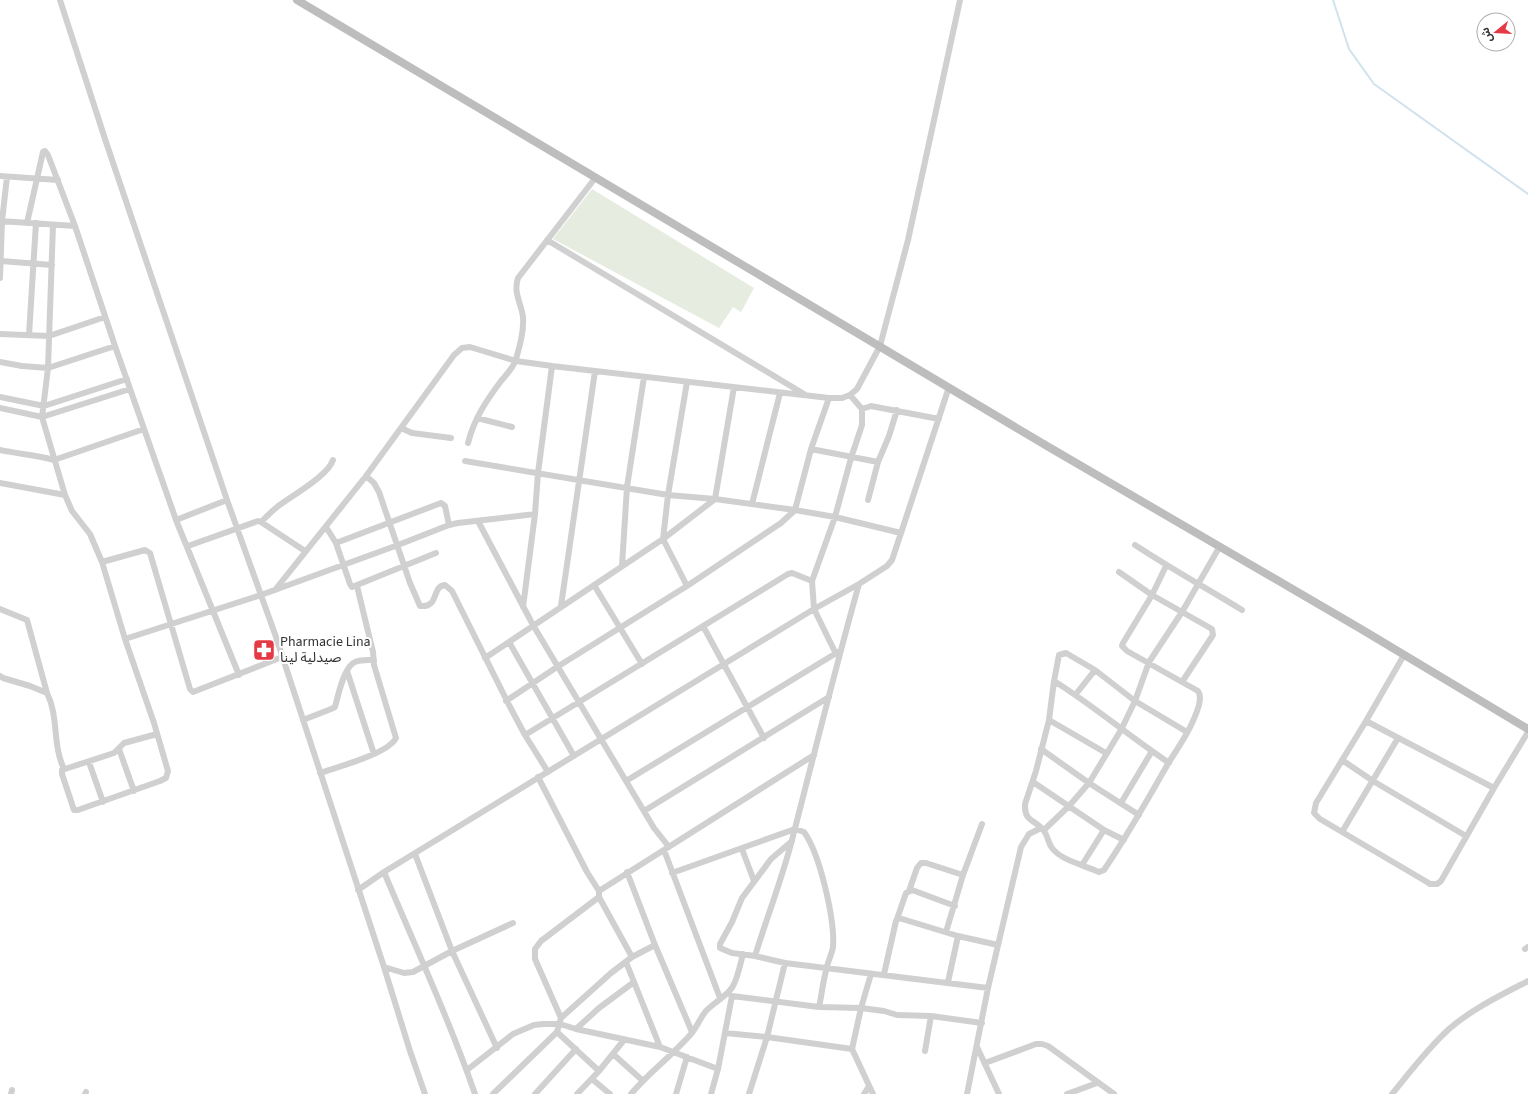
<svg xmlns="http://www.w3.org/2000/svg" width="1528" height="1094" font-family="'Source Sans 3','Noto Sans Arabic',sans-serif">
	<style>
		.green { fill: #e6ecdf }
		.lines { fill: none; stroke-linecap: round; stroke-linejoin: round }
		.stream { stroke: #cfe2ee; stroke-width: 2 }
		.street { stroke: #d0d0d0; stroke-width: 6 }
		.secondary { stroke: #bdbdbd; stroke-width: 8 }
		.labels { text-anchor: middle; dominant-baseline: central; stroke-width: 4; stroke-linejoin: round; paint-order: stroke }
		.poi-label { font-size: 14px; fill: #333; stroke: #fff; text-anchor: start }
	</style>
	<rect width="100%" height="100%" fill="#fff"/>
	<!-- green -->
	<path class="green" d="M 592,189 L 754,288 L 741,312 L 733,307 L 719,328 L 553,239 Z"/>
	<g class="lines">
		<!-- stream -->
		<path class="stream" d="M 1333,0 L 1349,49 L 1374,84 L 1528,194"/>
		<!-- street -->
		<path class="street" d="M 60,0 L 106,142 L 227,500 L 276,637 L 384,967 L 410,1051 L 425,1094
			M 0,176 L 58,180
			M 0,221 L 75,226
			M 27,223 L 43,152 L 45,151 L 48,155 L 75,226 L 115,346 L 176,520 L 239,675
			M 53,225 L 48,368 L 42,417 L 65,495 L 72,511 L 90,534 L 102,562 L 125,639 L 154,723 L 168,771 L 166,778 L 160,781 L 78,810 L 74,810 L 62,774 L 62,770 L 114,753 L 124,743 L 157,734
			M 547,240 L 804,394
			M 1,261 L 52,265
			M 0,278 L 2,221 L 7,177
			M 0,334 L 49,336 L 105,317
			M 29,335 L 36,223
			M 0,362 L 22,366 L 48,368 L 115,346
			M 0,397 L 44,406 L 127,379
			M 0,408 L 42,417 L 130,389
			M 862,409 L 871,406 L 876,407 L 939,419
			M 477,418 L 512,427
			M 401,428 L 412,433 L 451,438
			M 468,443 C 474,419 486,401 501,381 C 506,375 514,367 516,359 C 520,345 524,331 523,317 C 521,302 513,293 518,278 L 596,177
			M 811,449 L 878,462 L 889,436 L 897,410
			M 0,450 C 18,454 36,455 54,460 L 144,429
			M 465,461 L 668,495 L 715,499 L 795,510 L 835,517 L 901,533
			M 366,476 L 374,483 L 379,492 L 410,583 L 420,606 C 440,608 431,586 445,585 L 452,591 L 509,705 L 525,735 L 548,772
			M 0,483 L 65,495
			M 868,500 L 878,462
			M 752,504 L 780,393
			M 176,520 L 227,500
			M 478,521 L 533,625 L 654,828 L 669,847
			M 261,522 C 266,517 271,512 277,507 C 291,496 328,476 333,460
			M 326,527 L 336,543 L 441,503 L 445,506 L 449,525
			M 336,543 L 350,584 L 352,587 L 436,553
			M 1135,545 C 1170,568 1206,588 1242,610
			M 188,546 L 258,521 L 261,522 L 305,551
			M 102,562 L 145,550 L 150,553 L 190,689 L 193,692 L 282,657
			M 622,566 L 627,487 L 644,377
			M 1119,572 L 1152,595 L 1212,629 L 1213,635 L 1182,682
			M 812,581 L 835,517 L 851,458 L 862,425 L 862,409 L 850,395
			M 594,585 L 642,664
			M 687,586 L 663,539 L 668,495 L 687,382
			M 275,590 L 366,476 L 454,355 L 462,348 L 470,347 L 516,361 L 552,366 L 829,398 L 842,398 L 850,395 L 857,389 L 880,346 L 908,240 L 960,0
			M 561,606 L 595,371
			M 523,607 L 535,514 L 538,473 L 552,366
			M 0,609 L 27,620 L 47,693
			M 703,626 L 764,738
			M 125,639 L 261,595 L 398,545 L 449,525 L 458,523 L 535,514
			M 509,642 L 574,756
			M 1404,655 L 1366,721 L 1316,803 L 1314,813 L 1320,819 L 1427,882 L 1430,884 L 1437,884 L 1441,881 L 1494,788 L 1528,732
			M 485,658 L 663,539 L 715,499 L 734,387
			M 347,671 L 374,754
			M 0,676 L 3,678 L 30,686 L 47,693 C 59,717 52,744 64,769
			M 1054,681 C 1088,702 1119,728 1152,751 L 1121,803
			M 1076,694 L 1095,670
			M 506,701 L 557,667 L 687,586 L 781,523 L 795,510 L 811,449 L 829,398
			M 303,720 L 331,709 L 335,707 C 338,696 344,666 355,662 C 362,659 368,660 374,660
			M 1049,720 L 1054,681 L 1059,655 L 1066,653 L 1095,670 L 1135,701 L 1187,732
			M 1366,721 L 1494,788
			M 525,735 L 788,574 L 792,573 L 812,581 L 814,609 L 836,654
			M 119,749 L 134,791
			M 1041,749 L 1089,783 L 1139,815
			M 1152,751 L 1169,763
			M 1106,753 L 1049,720 L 1036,771 L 1025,804 C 1024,823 1036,819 1044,831 C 1048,836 1048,843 1052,848 C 1062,861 1084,865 1099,872 L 1104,870 C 1128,835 1148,799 1169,762 C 1180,745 1193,726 1199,705 C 1200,700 1201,695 1198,691 L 1127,651 L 1122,646 L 1123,643 L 1152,595 L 1166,566
			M 1342,760 L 1373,781 L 1466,836
			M 89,762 L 103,802
			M 320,773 C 337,767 388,754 396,738 L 374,665 L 373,652 L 357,586
			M 538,777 L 587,872 L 599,891
			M 626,781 L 838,652
			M 1033,782 L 1104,830 L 1124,840
			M 644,811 L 829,697
			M 1044,830 L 1069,806 L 1089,783 L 1121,730 L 1135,701 L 1149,662 L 1182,612 L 1220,546
			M 1342,832 L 1398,738
			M 792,841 L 771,859 L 742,898 L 732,922 L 720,944 L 720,948 L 732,953 L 755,956 L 785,963 L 988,988
			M 742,849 L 754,881
			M 664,850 L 720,998
			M 415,854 L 452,951 L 497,1048
			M 1082,865 L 1104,830
			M 384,872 C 415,946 449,1019 475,1094
			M 627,872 L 655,945 L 692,1032
			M 672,873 L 795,829 L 804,832 C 820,854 835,920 833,947 C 832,954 828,961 827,967 C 823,980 822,994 819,1007
			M 358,890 L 384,872 L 814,609 L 859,584 L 887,566 L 892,560 L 901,533 L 949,387
			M 909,891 L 917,868 L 921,863 L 926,863 L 963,875
			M 897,919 L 906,893 L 912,890 L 955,906
			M 946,932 L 963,875 L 982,824
			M 1525,949 L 1528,947
			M 755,956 C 767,917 782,879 792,840 C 814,755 835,669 859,584
			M 632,957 L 599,897 L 599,891 L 814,755
			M 626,962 L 660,1047
			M 384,967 L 404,973 L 413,972 L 452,951 L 513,923
			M 871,974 L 861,1008 L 852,1049 L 873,1094
			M 884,974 L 896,921 L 899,918 L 958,936 L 998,945
			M 948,982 L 958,936
			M 729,993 L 732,996 L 819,1007 L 861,1008 L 884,1011 L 897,1015 L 931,1016 L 982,1023
			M 561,1018 L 535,959 L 535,949 L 541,941 L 599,897
			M 576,1029 L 599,1008 L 634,982
			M 557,1032 L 599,1071
			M 725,1033 L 767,1037 L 852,1049
			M 977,1047 L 999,1094
			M 925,1051 L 931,1016
			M 613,1054 L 642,1080
			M 985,1063 L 1036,1044 L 1042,1044 L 1048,1046 L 1114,1094
			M 467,1070 L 513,1034 L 534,1025 L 543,1024 L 560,1024 L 576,1029 L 660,1047 L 718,1069
			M 592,1079 L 610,1094
			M 11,1094 L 12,1090
			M 85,1094 L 86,1092
			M 493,1094 L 557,1032 L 561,1018 L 611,973 L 632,957 L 655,945
			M 535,1094 L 576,1049
			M 577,1094 L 599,1071 L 624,1040
			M 631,1094 C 649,1072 673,1055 691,1034 C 697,1027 700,1018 706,1011 C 714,1002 729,995 733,986 C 738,977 740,965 743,954
			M 676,1094 L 687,1057
			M 711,1094 L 718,1069 L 732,996
			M 749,1094 L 767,1037 L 785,963
			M 864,1094 L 869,1086
			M 967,1094 L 988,988 L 1021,847 L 1029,834 L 1041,828
			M 1067,1094 L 1097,1083
			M 1392,1094 C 1410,1072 1428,1048 1449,1029 C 1472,1009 1501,995 1528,981"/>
		<!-- secondary -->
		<path class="secondary" d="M 297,0 L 1047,446 L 1361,629 L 1528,729"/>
	</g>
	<!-- icons -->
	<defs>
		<g id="pharmacy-square" transform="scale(1.15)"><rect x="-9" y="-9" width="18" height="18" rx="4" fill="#e63946" stroke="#fff"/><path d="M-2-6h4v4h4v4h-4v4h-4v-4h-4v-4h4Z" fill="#fff"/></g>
	</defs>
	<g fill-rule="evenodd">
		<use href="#pharmacy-square" x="264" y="650"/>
	</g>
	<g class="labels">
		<!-- poi labels -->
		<g class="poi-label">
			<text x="280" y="642">Pharmacie Lina<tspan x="280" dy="16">صيدلية لينا</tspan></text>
		</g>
	</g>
	<!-- north arrow -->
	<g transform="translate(1496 32) rotate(252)"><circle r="19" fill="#ffffff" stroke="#adadad"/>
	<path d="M0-3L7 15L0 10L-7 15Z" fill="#e63946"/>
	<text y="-6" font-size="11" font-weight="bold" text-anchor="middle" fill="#333333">ش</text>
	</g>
</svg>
